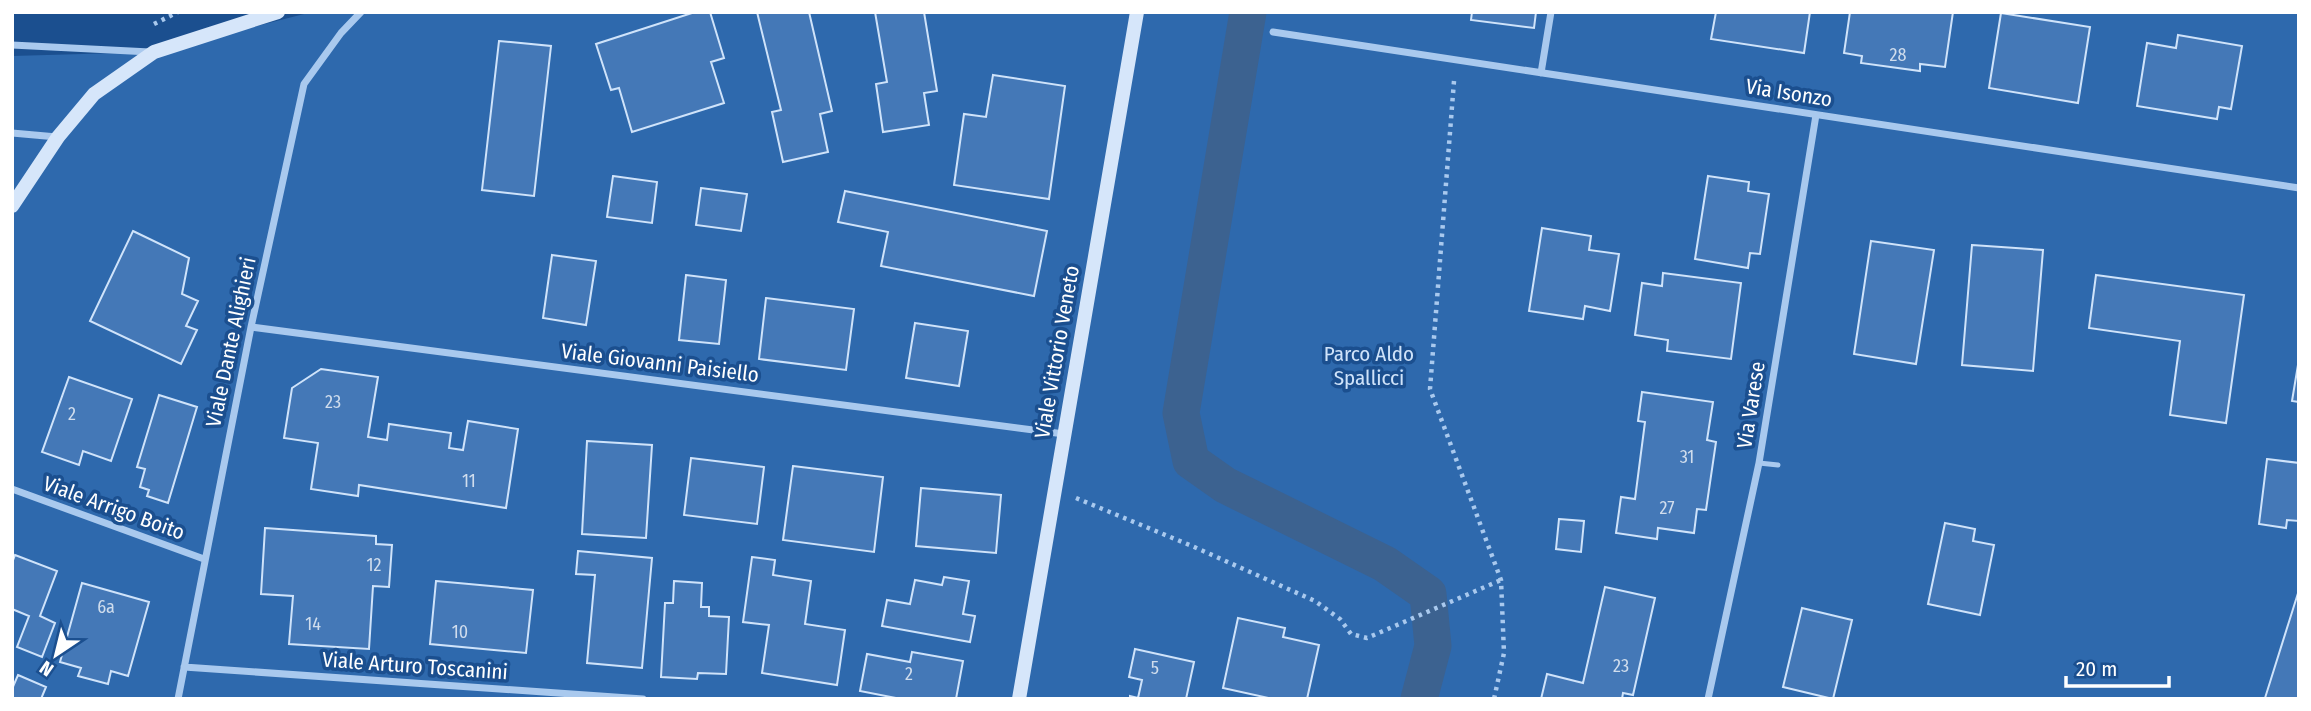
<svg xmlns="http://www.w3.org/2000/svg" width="2311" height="711" font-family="'Fira Sans Condensed',sans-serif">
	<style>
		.green { fill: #2e69ad }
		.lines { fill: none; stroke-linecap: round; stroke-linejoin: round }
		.canal { stroke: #3c6290; stroke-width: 37 }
		.building { fill: #4478b7; stroke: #cfe3fa; stroke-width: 2 }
		.path { stroke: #a9c9ee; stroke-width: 4.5; stroke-dasharray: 3.5 5; stroke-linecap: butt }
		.lane { stroke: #a9c9ee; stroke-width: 5 }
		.street { stroke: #a9c9ee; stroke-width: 7 }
		.secondary { stroke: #d6e6fa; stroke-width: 14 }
		.labels { text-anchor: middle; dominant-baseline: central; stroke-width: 7; stroke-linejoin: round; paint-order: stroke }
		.number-label { font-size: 18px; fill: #d0dded }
		.street-label { font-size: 21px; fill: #fff; stroke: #1b4f8f }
		.park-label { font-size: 21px; fill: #cfe3fa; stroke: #1b4f8f }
	</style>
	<rect width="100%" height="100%" fill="#1b4f8f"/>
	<!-- green -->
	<path class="green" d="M 312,12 L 2299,12 L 2299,699 L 12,699 L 12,56 L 154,52 Z"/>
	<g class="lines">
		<!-- canal -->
		<path class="canal" d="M 1248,12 L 1181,413 L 1191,461 L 1225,485 L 1385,564 L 1428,594 L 1433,646 L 1419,699"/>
	</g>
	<!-- building -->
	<path class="building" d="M 695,12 L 710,12 L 724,58 L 711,62 L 724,103 L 632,132 L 619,88 L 611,90 L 596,44 Z
		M 757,12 L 809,12 L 832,111 L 820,114 L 828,152 L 783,162 L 772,112 L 781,110 Z
		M 875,12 L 924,12 L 937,91 L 924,93 L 929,125 L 883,132 L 876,84 L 887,82 Z
		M 1472,12 L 1536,12 L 1534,28 L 1471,20 Z
		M 1716,12 L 1810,12 L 1804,53 L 1711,39 Z
		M 1850,12 L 1953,12 L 1945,67 L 1920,64 L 1920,71 L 1861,63 L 1862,56 L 1844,53 Z
		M 2001,13 L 2090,27 L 2078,103 L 1989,88 Z
		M 2178,35 L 2242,46 L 2231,109 L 2219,107 L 2217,119 L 2137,106 L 2147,43 L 2176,48 Z
		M 499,41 L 551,46 L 534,196 L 482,190 Z
		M 993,75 L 1065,86 L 1049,199 L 954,185 L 964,114 L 986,117 Z
		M 613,176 L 657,182 L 652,223 L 607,217 Z
		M 1708,176 L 1749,182 L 1748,191 L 1769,194 L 1760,254 L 1750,253 L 1748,268 L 1695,259 Z
		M 701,188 L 747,194 L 741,231 L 696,225 Z
		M 845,191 L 1047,231 L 1034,296 L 881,266 L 888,232 L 838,222 Z
		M 1542,228 L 1591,236 L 1589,250 L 1619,254 L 1610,311 L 1585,306 L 1583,319 L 1529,311 Z
		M 133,231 L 189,258 L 182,294 L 198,301 L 186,326 L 197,330 L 181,364 L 90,321 Z
		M 1871,241 L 1934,250 L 1916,364 L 1854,354 Z
		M 1972,245 L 2043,250 L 2033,371 L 1962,365 Z
		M 552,255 L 596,261 L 586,325 L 543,318 Z
		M 1663,273 L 1741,283 L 1731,359 L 1667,351 L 1668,340 L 1635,335 L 1642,283 L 1662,286 Z
		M 686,275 L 726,280 L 719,344 L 679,340 Z
		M 2096,275 L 2244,295 L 2226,423 L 2170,415 L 2180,341 L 2089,328 Z
		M 766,298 L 854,309 L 846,370 L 759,359 Z
		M 915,323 L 968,331 L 959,386 L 906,378 Z
		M 2299,359 L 2299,402 L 2292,401 Z
		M 321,369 L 378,377 L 368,437 L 387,440 L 389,424 L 451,433 L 449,448 L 463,450 L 468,421 L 518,429 L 506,508 L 359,485 L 358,496 L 311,489 L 318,443 L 284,438 L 292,388 Z
		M 69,377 L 132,399 L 111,461 L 83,451 L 79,465 L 42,452 Z
		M 1642,392 L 1713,402 L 1707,440 L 1716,442 L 1706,510 L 1697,509 L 1694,533 L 1658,528 L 1657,539 L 1616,533 L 1621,497 L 1635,499 L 1645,422 L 1638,421 Z
		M 159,395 L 197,407 L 168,503 L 147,496 L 149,490 L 140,487 L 145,469 L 137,467 Z
		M 587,441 L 652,445 L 646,538 L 582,534 Z
		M 691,458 L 764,467 L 757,524 L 684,515 Z
		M 2267,459 L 2299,463 L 2299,521 L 2287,520 L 2286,528 L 2259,524 Z
		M 793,466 L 883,477 L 874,552 L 783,540 Z
		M 921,488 L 1001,495 L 996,553 L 916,546 Z
		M 1559,519 L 1584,521 L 1581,552 L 1556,549 Z
		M 1945,523 L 1975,529 L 1973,541 L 1994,545 L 1980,615 L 1928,604 Z
		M 265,528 L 376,536 L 376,544 L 392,545 L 389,587 L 373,586 L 369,649 L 289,644 L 293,596 L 261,594 Z
		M 578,551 L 652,558 L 642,668 L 587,663 L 595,575 L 576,574 Z
		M 15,555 L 57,571 L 40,616 L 55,623 L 42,657 L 17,647 L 29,616 L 12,609 L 12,563 Z
		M 752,557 L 775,560 L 773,575 L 811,581 L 805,624 L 845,630 L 837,685 L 762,673 L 769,625 L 743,622 Z
		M 944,577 L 969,581 L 963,614 L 975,616 L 970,642 L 882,626 L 887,600 L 910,604 L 915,580 L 942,585 Z
		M 436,581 L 533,590 L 526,653 L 430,644 Z
		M 674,581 L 702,583 L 701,607 L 709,607 L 709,616 L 729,617 L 726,674 L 698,673 L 697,679 L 661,677 L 665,603 L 673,603 Z
		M 82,583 L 149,602 L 128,676 L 111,671 L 108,684 L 78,676 L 81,668 L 60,662 Z
		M 1605,587 L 1655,598 L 1633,695 L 1623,693 L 1622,699 L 1541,699 L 1547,674 L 1583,683 Z
		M 2299,590 L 2299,699 L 2268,699 L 2265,698 Z
		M 1802,608 L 1852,620 L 1833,699 L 1783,687 Z
		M 1238,618 L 1285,628 L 1283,637 L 1319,645 L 1307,699 L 1273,699 L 1223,688 Z
		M 1135,649 L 1194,662 L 1186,699 L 1130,699 L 1130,696 L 1138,698 L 1142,680 L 1129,677 Z
		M 912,652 L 963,661 L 956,699 L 901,699 L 860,691 L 867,654 L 910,662 Z
		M 18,675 L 46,687 L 41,699 L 12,699 L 12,689 Z"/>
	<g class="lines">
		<!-- path -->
		<path class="path" d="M 154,24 L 178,12
			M 1454,81 L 1430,389 L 1501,580 L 1504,653 L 1494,699
			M 1076,498 L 1192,546 L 1315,601 L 1340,619 L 1351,634 L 1367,638 L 1501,580"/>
		<!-- lane -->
		<path class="lane" d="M 1759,463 L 1778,465"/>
		<!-- street -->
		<path class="street" d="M 1273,32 L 2299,188
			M 12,45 L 150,52
			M 1541,73 L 1551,12
			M 12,133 L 57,137
			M 251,327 L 1064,434
			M 12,489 L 204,559
			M 184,667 L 643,699
			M 178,699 L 251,327 L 304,84 L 341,33 L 361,12
			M 1708,699 L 1759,463 L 1816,115"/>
		<!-- secondary -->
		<path class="secondary" d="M 12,206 L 58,137 L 94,94 L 154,52 L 278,12
			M 1019,699 L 1137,12"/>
	</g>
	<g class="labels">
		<!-- number labels -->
		<g class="number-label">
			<text x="1898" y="55">28</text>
			<text x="333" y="402">23</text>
			<text x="72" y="414">2</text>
			<text x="1687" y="457">31</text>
			<text x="469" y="481">11</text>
			<text x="1667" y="508">27</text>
			<text x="374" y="565">12</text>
			<text x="106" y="607">6a</text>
			<text x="313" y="624">14</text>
			<text x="460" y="632">10</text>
			<text x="1621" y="666">23</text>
			<text x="1155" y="668">5</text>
			<text x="909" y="674">2</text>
		</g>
		<!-- street labels -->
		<g class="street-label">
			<text transform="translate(1789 93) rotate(9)">Via Isonzo</text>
			<text transform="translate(231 342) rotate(-78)">Viale Dante Alighieri</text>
			<text transform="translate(1057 352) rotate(-80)">Viale Vittorio Veneto</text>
			<text transform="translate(660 363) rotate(7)">Viale Giovanni Paisiello</text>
			<text transform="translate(1751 405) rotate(-81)">Via Varese</text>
			<text transform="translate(114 508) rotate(20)">Viale Arrigo Boito</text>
			<text transform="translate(415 666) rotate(4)">Viale Arturo Toscanini</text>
		</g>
		<!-- park labels -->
		<g class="park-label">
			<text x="1369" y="354">Parco Aldo<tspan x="1369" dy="24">Spallicci</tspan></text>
		</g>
	</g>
	<!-- border -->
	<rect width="2311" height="711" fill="none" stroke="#ffffff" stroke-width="28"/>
	<!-- north arrow -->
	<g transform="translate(56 655) rotate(215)" stroke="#1b4f8f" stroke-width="5" paint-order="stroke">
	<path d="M0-5L12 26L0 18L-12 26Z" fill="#ffffff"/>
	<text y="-10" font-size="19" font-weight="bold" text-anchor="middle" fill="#ffffff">N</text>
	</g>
	<!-- scale -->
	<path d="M2066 676v10h103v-10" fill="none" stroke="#ffffff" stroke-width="3.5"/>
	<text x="2076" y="676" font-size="21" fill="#ffffff" stroke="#1b4f8f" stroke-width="5" paint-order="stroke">20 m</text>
</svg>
